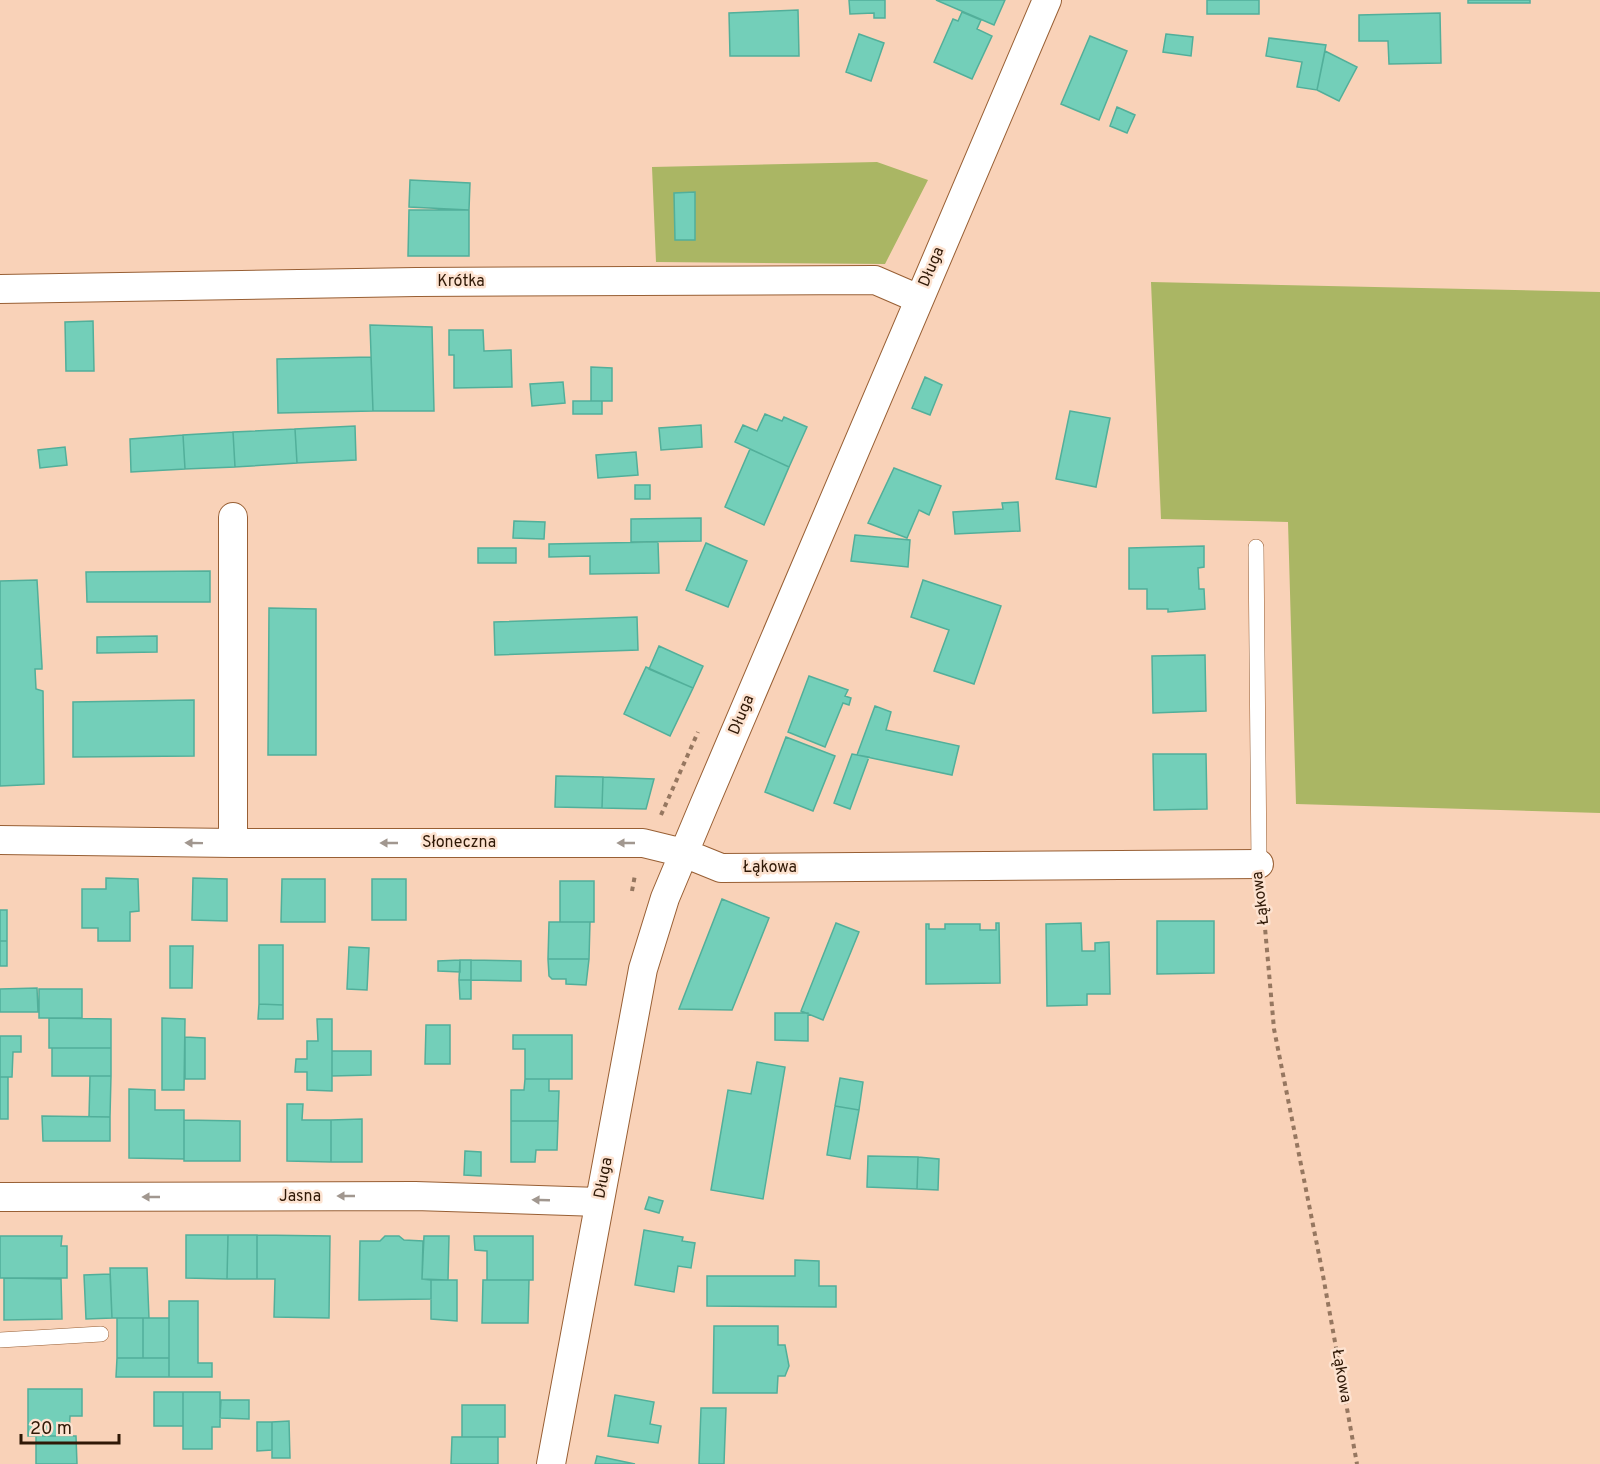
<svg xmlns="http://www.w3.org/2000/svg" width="1600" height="1464" font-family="Overpass,sans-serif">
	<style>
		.green { fill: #aab664 }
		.building { fill: #73cfb9; stroke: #52af9a; stroke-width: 1.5 }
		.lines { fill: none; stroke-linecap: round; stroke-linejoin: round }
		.service-casing { stroke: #985f34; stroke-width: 16 }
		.minor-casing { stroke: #985f34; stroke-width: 30 }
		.path { stroke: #967760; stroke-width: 4; stroke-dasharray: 4.5 4.5; stroke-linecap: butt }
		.service { stroke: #fff; stroke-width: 15 }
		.minor { stroke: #fff; stroke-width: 28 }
		.oneway { fill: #a1978f }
		.labels { text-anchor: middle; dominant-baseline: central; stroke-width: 5; stroke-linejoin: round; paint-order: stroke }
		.street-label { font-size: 16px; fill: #2f1806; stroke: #fde3d1 }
	</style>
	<rect width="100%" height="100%" fill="#f9d2b8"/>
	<!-- green -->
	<path class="green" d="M 877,162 L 928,180 L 885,264 L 656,262 L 652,167 Z
		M 1151,282 L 1600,292 L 1600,813 L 1296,804 L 1288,522 L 1161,519 Z"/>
	<!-- building -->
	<path class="building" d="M 849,0 L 885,0 L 885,18 L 874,18 L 874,13 L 850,14 Z
		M 936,0 L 1005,0 L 994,25 Z
		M 1207,0 L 1259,0 L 1259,14 L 1207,14 Z
		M 1468,0 L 1530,0 L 1530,3 L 1468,3 Z
		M 798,10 L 799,56 L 730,56 L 729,13 Z
		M 962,12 L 981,20 L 977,29 L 992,36 L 972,79 L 934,62 L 953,19 L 958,21 Z
		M 1440,13 L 1441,63 L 1389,64 L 1388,41 L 1359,41 L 1359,15 Z
		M 859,34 L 884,43 L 871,81 L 846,72 Z
		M 1166,34 L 1193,37 L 1191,56 L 1163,52 Z
		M 1090,36 L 1127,51 L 1099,120 L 1061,104 Z
		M 1269,38 L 1326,45 L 1317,90 L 1297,87 L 1302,62 L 1266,56 Z
		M 1325,51 L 1357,67 L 1339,101 L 1317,90 Z
		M 1117,107 L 1135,115 L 1127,133 L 1110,126 Z
		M 410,180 L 470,183 L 469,210 L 409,207 Z
		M 695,192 L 695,240 L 675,240 L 674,193 Z
		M 409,210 L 469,210 L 469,256 L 408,256 Z
		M 93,321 L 94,371 L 66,371 L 65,322 Z
		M 370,325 L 432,327 L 434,411 L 373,411 Z
		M 449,330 L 483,330 L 484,351 L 511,350 L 512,387 L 454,388 L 454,355 L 449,355 Z
		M 371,357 L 373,411 L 278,413 L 277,359 Z
		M 591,367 L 612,368 L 612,401 L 591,401 Z
		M 925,377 L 942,385 L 930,415 L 912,408 Z
		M 563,382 L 565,403 L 532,406 L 530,384 Z
		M 573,401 L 602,401 L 602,414 L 573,414 Z
		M 1070,411 L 1110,418 L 1096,487 L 1056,479 Z
		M 765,414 L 782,421 L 784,417 L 807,427 L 789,467 L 735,442 L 743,425 L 757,431 Z
		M 701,425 L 702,447 L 661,450 L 659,428 Z
		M 355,426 L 356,460 L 297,463 L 295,429 Z
		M 295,429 L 297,463 L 235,467 L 233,432 Z
		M 233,432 L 235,467 L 185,469 L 183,435 Z
		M 183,435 L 185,469 L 131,472 L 130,439 Z
		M 65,447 L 67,465 L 40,468 L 38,450 Z
		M 750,449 L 789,467 L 764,525 L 725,507 Z
		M 636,452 L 638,475 L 598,478 L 596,455 Z
		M 894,468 L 941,486 L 929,515 L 919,510 L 907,538 L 868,523 Z
		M 635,485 L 650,485 L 650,499 L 635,499 Z
		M 1018,502 L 1020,531 L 955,534 L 953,512 L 1003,509 L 1002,503 Z
		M 701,518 L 701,541 L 631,542 L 631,519 Z
		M 514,521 L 545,522 L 544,539 L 513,538 Z
		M 855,535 L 910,540 L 908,567 L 851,561 Z
		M 658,542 L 659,573 L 590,574 L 590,556 L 549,557 L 549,544 Z
		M 706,543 L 747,561 L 728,607 L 686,590 Z
		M 1204,546 L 1204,567 L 1198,568 L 1199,589 L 1204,589 L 1205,609 L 1168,612 L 1168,609 L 1147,609 L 1147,589 L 1129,589 L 1129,548 Z
		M 478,548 L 516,548 L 516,563 L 478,563 Z
		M 210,571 L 210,602 L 87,602 L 86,572 Z
		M 37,580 L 42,666 L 42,669 L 35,669 L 36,689 L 43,691 L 44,784 L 0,786 L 0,581 Z
		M 923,580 L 1001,606 L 974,684 L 934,671 L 949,630 L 911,617 Z
		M 269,608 L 316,609 L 316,755 L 268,755 Z
		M 637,617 L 638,650 L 495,655 L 494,622 Z
		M 157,636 L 157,652 L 97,653 L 97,637 Z
		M 659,646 L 703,666 L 693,688 L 649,669 Z
		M 1205,655 L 1206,711 L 1153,713 L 1152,656 Z
		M 646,667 L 693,688 L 670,736 L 624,714 Z
		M 809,676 L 848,690 L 845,696 L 851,698 L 849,705 L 843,703 L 825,747 L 788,732 Z
		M 194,700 L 194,756 L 73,757 L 73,702 Z
		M 875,706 L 891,712 L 886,730 L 959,746 L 952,775 L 857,755 Z
		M 786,737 L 835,756 L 813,811 L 765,792 Z
		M 852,754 L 869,757 L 850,809 L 834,803 Z
		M 1153,754 L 1206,754 L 1207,809 L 1154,810 Z
		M 556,776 L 603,777 L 602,808 L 555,807 Z
		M 603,777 L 654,779 L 646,809 L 602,808 Z
		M 106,878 L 138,879 L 139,911 L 130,912 L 130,941 L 98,941 L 98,928 L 82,928 L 82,889 L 106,889 Z
		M 193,878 L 227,879 L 227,921 L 192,920 Z
		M 282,879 L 325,879 L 325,922 L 281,922 Z
		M 372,879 L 406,879 L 406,920 L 372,920 Z
		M 560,881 L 594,881 L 594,922 L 560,922 Z
		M 722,899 L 769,918 L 732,1010 L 679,1009 Z
		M 0,910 L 7,910 L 7,941 L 0,941 Z
		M 1157,921 L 1214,921 L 1214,973 L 1157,974 Z
		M 549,922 L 590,922 L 589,959 L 548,959 Z
		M 836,923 L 859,932 L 823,1020 L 801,1011 Z
		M 996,923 L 999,923 L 1000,983 L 926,984 L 926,924 L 929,924 L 929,929 L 945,929 L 945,924 L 980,924 L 980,930 L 996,930 Z
		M 1081,923 L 1082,951 L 1095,951 L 1095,943 L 1109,942 L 1110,994 L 1087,994 L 1087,1005 L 1047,1006 L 1046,924 Z
		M 0,941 L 7,941 L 7,966 L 0,966 Z
		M 259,945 L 283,945 L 283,1005 L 259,1004 Z
		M 170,946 L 193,946 L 192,988 L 170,988 Z
		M 349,947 L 369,948 L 367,990 L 347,989 Z
		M 548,959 L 589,959 L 586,985 L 566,984 L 566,979 L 552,979 L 549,976 Z
		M 460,960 L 460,972 L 438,971 L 438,961 Z
		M 460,960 L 471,960 L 471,980 L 459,980 Z
		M 471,960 L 521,961 L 521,981 L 471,980 Z
		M 459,980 L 471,980 L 471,999 L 460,999 Z
		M 37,988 L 38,1012 L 0,1012 L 0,989 Z
		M 39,989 L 82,989 L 82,1018 L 39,1018 Z
		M 259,1004 L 283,1005 L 283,1019 L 258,1019 Z
		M 775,1013 L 808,1013 L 808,1041 L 775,1040 Z
		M 49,1018 L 111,1019 L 111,1048 L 49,1048 Z
		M 162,1018 L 185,1019 L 184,1090 L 162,1090 Z
		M 317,1019 L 332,1019 L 332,1091 L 307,1090 L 307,1072 L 295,1072 L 296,1059 L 307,1059 L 307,1041 L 318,1041 Z
		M 426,1025 L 450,1025 L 450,1064 L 425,1064 Z
		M 513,1035 L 572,1035 L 572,1079 L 525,1079 L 525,1049 L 513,1049 Z
		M 0,1036 L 21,1036 L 21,1052 L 13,1052 L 12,1077 L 0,1077 Z
		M 185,1037 L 205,1038 L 205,1079 L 185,1079 Z
		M 52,1048 L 111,1048 L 111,1076 L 52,1076 Z
		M 332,1051 L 371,1051 L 371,1075 L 332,1076 Z
		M 757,1062 L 785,1067 L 763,1199 L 711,1190 L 728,1090 L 751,1094 Z
		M 90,1076 L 111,1076 L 110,1117 L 89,1117 Z
		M 0,1077 L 8,1077 L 8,1119 L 0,1119 Z
		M 840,1078 L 863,1082 L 859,1110 L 835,1106 Z
		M 525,1079 L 549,1079 L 549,1091 L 559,1091 L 558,1121 L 511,1121 L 511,1090 L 524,1090 Z
		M 129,1089 L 155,1090 L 155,1110 L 184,1110 L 184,1159 L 129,1158 Z
		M 287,1104 L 303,1104 L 302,1120 L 331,1120 L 331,1162 L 287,1161 Z
		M 835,1106 L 859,1110 L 850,1159 L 827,1155 Z
		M 42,1116 L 110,1117 L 110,1141 L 43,1141 Z
		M 362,1119 L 362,1162 L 331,1162 L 331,1120 Z
		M 184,1120 L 240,1121 L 240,1161 L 184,1161 Z
		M 511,1121 L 558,1121 L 557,1150 L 536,1150 L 535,1162 L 511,1162 Z
		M 465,1151 L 481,1152 L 481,1176 L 464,1175 Z
		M 868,1156 L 918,1157 L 917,1189 L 867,1187 Z
		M 918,1157 L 939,1159 L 938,1190 L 917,1189 Z
		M 649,1197 L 663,1201 L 659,1213 L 645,1209 Z
		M 644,1230 L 683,1237 L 682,1241 L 695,1243 L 691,1268 L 678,1266 L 674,1292 L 635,1285 Z
		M 186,1235 L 228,1235 L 227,1279 L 186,1278 Z
		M 228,1235 L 257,1235 L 257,1279 L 227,1279 Z
		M 257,1235 L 330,1236 L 329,1318 L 274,1317 L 275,1279 L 257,1279 Z
		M 0,1236 L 62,1236 L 61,1246 L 67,1246 L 67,1278 L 0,1278 Z
		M 385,1236 L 399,1236 L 404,1240 L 423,1241 L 422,1279 L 431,1280 L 431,1299 L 359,1300 L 360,1241 L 380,1241 Z
		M 424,1236 L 449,1236 L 448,1280 L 422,1279 Z
		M 474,1236 L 533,1236 L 533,1280 L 487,1280 L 487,1251 L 475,1250 Z
		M 795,1260 L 819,1261 L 819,1286 L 836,1286 L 836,1307 L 707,1306 L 707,1276 L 795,1276 Z
		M 110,1268 L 147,1268 L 149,1318 L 112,1318 Z
		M 110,1274 L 112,1318 L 86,1319 L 84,1275 Z
		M 4,1278 L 61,1279 L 62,1319 L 4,1320 Z
		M 431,1280 L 457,1280 L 457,1321 L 431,1319 Z
		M 483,1280 L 529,1280 L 528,1323 L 482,1323 Z
		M 169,1301 L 198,1301 L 198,1363 L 212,1363 L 212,1377 L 169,1377 Z
		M 117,1318 L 143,1318 L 143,1358 L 117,1358 Z
		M 143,1318 L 169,1318 L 169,1358 L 143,1358 Z
		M 714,1326 L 778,1326 L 778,1345 L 785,1345 L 789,1366 L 785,1376 L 778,1376 L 777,1393 L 713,1393 Z
		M 117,1358 L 169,1358 L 169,1377 L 116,1377 Z
		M 28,1389 L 82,1389 L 82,1416 L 70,1416 L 69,1436 L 28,1436 Z
		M 154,1392 L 183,1392 L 183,1426 L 154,1426 Z
		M 183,1392 L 220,1392 L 220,1427 L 212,1427 L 212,1449 L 183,1449 Z
		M 615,1395 L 654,1402 L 650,1424 L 661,1426 L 658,1443 L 608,1436 Z
		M 221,1400 L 249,1400 L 249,1419 L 220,1418 Z
		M 462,1405 L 505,1405 L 505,1437 L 462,1437 Z
		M 701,1408 L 726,1408 L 724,1464 L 699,1464 Z
		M 289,1421 L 290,1458 L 272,1458 L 272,1422 Z
		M 257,1422 L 272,1422 L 272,1450 L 257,1451 Z
		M 36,1436 L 76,1436 L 77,1464 L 36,1464 Z
		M 452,1437 L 498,1437 L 498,1464 L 451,1464 Z
		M 597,1456 L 635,1464 L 595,1464 Z"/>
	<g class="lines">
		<!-- service casing -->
		<g class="service-casing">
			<path id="service" d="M 1256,547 L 1259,864
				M 0,1340 L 101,1334"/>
		</g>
		<!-- minor casing -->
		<g class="minor-casing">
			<path id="minor" d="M 0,289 L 416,282 L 875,280 L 919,299
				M 233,517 L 233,843
				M 0,840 L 233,843 L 643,843 L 684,853 L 721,868 L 1259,864
				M 0,1197 L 415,1196 L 599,1202
				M 551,1464 L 643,969 L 665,898 L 704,805 L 1047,0"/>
		</g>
		<!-- path -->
		<path class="path" d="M 661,815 L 698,732
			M 632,891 L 635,875
			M 1262,894 L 1274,1029 L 1322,1270 L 1357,1464"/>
		<!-- service -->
		<use href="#service" class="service"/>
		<!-- minor -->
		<use href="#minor" class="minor"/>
	</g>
	<!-- one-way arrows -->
	<defs><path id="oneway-solid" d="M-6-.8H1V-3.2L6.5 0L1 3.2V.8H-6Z" transform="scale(1.5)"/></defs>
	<g class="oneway">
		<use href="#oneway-solid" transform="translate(194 843) rotate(-179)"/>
		<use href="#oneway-solid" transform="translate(389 843) rotate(180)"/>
		<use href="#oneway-solid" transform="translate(626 843) rotate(180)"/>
		<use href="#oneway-solid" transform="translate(346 1196) rotate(180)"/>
		<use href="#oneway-solid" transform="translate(151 1197) rotate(180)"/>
		<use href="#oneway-solid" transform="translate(541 1200) rotate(-178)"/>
	</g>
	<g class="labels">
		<!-- street labels -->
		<g class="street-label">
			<text transform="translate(932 267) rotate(-67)">Długa</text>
			<text x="461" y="282">Krótka</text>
			<text transform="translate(742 715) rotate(-67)">Długa</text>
			<text x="459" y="843">Słoneczna</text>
			<text x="770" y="868">Łąkowa</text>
			<text transform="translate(1261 898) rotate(-97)">Łąkowa</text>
			<text transform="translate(604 1178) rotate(-79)">Długa</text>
			<text x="300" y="1197">Jasna</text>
			<text transform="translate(1341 1376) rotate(80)">Łąkowa</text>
		</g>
	</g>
	<!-- scale -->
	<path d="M21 1434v9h98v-9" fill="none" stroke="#2f1806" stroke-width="3"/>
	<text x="30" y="1434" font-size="18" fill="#2f1806" stroke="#fde3d1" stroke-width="4.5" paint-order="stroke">20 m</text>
</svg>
